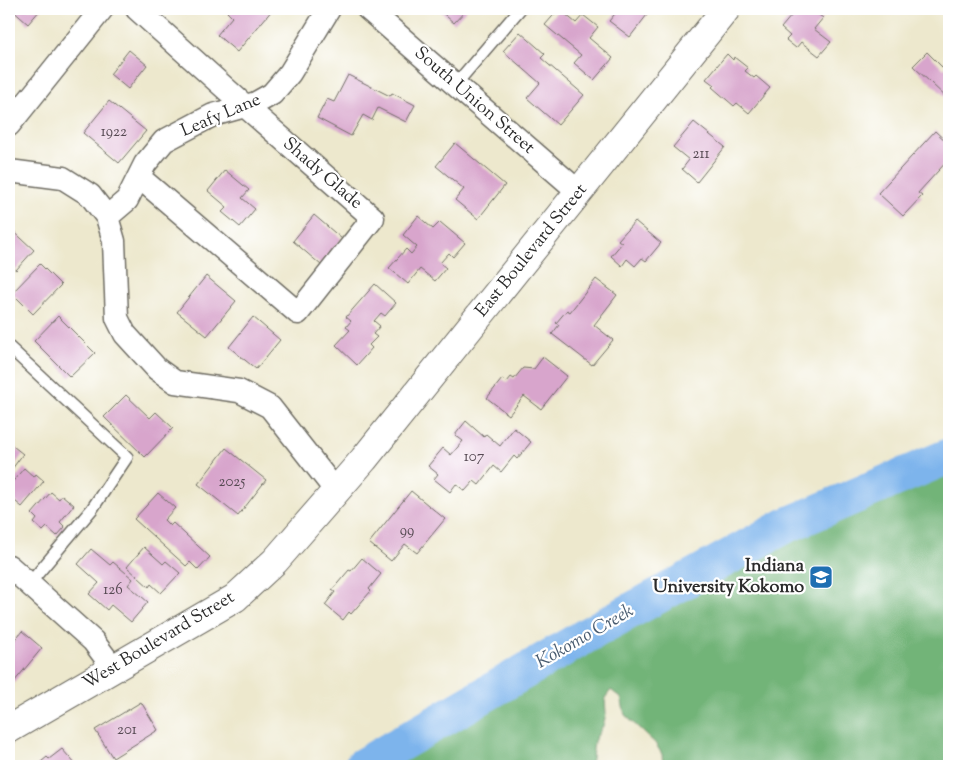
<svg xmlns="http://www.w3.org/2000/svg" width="958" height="775" font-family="'Sorts Mill Goudy',serif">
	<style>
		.forest { fill: #72b478; stroke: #4e7052 }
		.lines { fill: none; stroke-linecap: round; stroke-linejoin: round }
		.river { stroke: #7db4ec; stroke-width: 36 }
		.building { fill: #d8a5cc }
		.lane-casing { stroke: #6f6d64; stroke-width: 14 }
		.street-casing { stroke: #6f6d64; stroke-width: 25 }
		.secondary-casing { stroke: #6f6d64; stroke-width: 30 }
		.lane { stroke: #fff; stroke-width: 11 }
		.street { stroke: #fff; stroke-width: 22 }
		.secondary { stroke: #fff; stroke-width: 28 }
		.labels { text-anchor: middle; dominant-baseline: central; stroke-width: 4.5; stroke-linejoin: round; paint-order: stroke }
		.number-label { font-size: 15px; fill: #564a53 }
		.street-label { font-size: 18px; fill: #2b2b2b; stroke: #fff }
		.poi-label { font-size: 18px; font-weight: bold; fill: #2b2b2b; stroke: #fff; text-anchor: end }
		.water-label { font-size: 19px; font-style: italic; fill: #485b6f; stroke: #fff }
	</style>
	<rect width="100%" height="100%" fill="#fff"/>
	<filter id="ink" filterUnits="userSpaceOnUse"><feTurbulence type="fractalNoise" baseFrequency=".02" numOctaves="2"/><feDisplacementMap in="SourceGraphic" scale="10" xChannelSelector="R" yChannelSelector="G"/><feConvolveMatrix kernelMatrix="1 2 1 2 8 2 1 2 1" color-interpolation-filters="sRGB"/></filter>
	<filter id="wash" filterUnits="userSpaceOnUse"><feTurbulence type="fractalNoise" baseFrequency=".0096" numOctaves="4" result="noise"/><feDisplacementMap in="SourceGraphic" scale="20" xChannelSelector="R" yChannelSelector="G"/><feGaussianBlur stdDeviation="1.12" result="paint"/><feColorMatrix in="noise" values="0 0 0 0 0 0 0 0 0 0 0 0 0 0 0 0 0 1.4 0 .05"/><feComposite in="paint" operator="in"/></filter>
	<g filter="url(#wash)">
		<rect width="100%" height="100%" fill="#ede8cd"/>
		<!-- forest -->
		<path class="forest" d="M 949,456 L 949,766 L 663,766 L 662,754 L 655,743 L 625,715 L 621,698 L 611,690 L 605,698 L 606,714 L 603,726 L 594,741 L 591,766 L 362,766 L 601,627 L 785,526 Z"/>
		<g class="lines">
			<!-- river -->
			<path class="river" d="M 362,766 L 601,627 L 785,526 L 949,456"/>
		</g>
		<g id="blocks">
			<!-- building -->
			<path class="building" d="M 11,9 L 41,9 L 28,24 Z
				M 230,9 L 273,9 L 237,52 L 217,35 L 232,17 L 227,12 Z
				M 438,9 L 467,9 L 454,23 Z
				M 559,9 L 576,23 L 583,15 L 598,27 L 589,38 L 613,58 L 594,80 L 574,63 L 581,55 L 545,25 Z
				M 619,9 L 647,9 L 650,11 L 630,37 L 609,21 Z
				M 797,9 L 811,9 L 823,18 L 814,29 L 831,42 L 819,56 L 801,42 L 796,48 L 786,40 L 790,36 L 781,28 Z
				M 520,32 L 545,54 L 541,58 L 584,95 L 558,125 L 527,98 L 540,83 L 503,51 Z
				M 129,50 L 147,65 L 128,89 L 110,74 Z
				M 927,52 L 944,69 L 947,66 L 949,68 L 949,100 L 913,66 Z
				M 727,54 L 733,60 L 734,57 L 748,68 L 745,71 L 754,78 L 756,76 L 770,88 L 749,113 L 737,103 L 734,106 L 712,87 L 714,85 L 706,79 Z
				M 348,75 L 390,96 L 392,93 L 415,105 L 406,122 L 378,108 L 372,120 L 363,115 L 351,136 L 317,118 L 327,99 L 334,102 Z
				M 109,101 L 146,131 L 119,163 L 83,133 Z
				M 694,122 L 725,147 L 697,182 L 682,169 L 689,160 L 673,147 Z
				M 935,131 L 949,144 L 949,159 L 918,193 L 922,196 L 903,216 L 878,193 Z
				M 455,143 L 505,185 L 478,219 L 455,200 L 464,189 L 436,166 Z
				M 225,170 L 249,190 L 242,198 L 255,209 L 240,227 L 222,212 L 227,207 L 208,191 Z
				M 314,215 L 342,239 L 321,265 L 293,241 Z
				M 418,216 L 433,229 L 440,222 L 465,243 L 453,257 L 449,253 L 440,263 L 446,268 L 435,281 L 420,269 L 408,284 L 389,268 L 406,249 L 411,254 L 417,247 L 403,235 Z
				M 635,221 L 661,243 L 646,261 L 642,258 L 635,266 L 627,259 L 622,266 L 611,256 L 622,243 L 618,240 Z
				M 9,227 L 34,250 L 16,270 L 9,264 Z
				M 40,264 L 61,285 L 33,314 L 12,293 Z
				M 206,276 L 236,301 L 207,336 L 177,312 Z
				M 596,279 L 617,295 L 594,325 L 613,340 L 592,365 L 552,334 L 559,325 L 556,323 L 567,310 L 570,312 Z
				M 375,284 L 396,303 L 385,316 L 381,313 L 374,321 L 380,326 L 373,334 L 377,337 L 369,345 L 372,348 L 357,365 L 336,345 L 350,330 L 346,327 L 351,321 L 346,317 Z
				M 58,316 L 95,353 L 70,377 L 34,341 Z
				M 253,317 L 280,340 L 256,369 L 229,347 Z
				M 543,357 L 567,376 L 541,409 L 524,396 L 509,415 L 487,398 L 502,379 L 507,382 L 511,377 L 514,379 L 523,368 L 534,369 Z
				M 126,395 L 150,418 L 156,412 L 173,428 L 145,457 L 104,417 Z
				M 466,421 L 484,437 L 486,434 L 500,446 L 514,428 L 531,442 L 517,459 L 514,456 L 501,472 L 494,466 L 479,485 L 474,481 L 465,491 L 456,484 L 450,492 L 434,479 L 438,474 L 428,466 L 443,448 L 451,455 L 463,441 L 455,435 Z
				M 9,443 L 23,454 L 9,473 Z
				M 226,448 L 266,480 L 238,516 L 198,484 Z
				M 24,468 L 34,477 L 36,474 L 44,481 L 22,507 L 9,496 L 9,486 Z
				M 411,491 L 445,519 L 417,553 L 405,544 L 391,561 L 369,543 Z
				M 51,492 L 59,499 L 62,495 L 74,505 L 60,522 L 65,527 L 57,536 L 47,527 L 43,531 L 34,523 L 37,519 L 32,514 Z
				M 158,493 L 175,508 L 164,520 L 170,526 L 173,523 L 210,557 L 198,570 L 190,562 L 186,566 L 134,519 Z
				M 144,547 L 163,564 L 166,561 L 180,573 L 161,593 L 151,584 L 149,587 L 127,567 Z
				M 91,549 L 110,565 L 113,562 L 133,579 L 128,585 L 148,602 L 131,622 L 111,605 L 107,610 L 89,594 L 99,583 L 78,564 Z
				M 362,558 L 381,574 L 369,589 L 371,591 L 351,614 L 349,612 L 343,620 L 325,605 L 335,592 L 332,590 L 349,570 L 351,571 Z
				M 22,631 L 42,648 L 14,682 L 9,678 L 9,647 Z
				M 141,702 L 158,730 L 113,758 L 95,730 Z
				M 62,749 L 77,766 L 36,766 L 47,757 L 49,759 Z"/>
		</g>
	</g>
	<g filter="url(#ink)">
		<use href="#blocks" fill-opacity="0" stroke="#6f6d64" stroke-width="1"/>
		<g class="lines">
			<!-- lane casing -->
			<g class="lane-casing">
				<path id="lane" d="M 455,85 L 520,9
					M 9,347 L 127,457 L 92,509 L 29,584"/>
			</g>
			<!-- street casing -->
			<g class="street-casing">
				<path id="street" d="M 137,9 L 245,106 L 373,218 L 298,313 L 139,177
					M 368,9 L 579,192
					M 9,125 L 102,9
					M 9,171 L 63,178 L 90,195 L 107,217 L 114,241 L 117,318 L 125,334 L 157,369 L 175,382 L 239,391 L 270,407 L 336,491
					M 107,217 L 127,200 L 145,164 L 164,141 L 213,115 L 256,103 L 272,94 L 290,73 L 329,9
					M 9,566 L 93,641 L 114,669"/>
			</g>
			<!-- secondary casing -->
			<g class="secondary-casing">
				<path id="secondary" d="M 9,729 L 235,598 L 275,561 L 364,459 L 726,9"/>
			</g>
			<!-- lane -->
			<use href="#lane" class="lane"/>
			<!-- street -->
			<use href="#street" class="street"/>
			<!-- secondary -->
			<use href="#secondary" class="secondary"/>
		</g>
	</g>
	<!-- icons -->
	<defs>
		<g id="university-square" transform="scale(1.25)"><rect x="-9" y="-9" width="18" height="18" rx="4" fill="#1f6fb2" stroke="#fff"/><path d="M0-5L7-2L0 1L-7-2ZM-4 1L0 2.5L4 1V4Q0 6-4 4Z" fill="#fff"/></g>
	</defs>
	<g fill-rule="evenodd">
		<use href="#university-square" x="821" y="577"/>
	</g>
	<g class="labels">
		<!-- number labels -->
		<g class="number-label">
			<text x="114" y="132">1922</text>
			<text x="701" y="154">211</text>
			<text x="474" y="457">107</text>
			<text x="232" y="482">2025</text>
			<text x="407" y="531">99</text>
			<text x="113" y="590">126</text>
			<text x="127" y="730">201</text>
		</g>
		<!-- street labels -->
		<g class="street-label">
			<text transform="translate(474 101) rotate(41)">South Union Street</text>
			<text transform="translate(221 116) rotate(-23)">Leafy Lane</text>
			<text transform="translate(322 174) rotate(41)">Shady Glade</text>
			<text transform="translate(532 251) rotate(-51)">East Boulevard Street</text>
			<text transform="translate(159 641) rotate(-31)">West Boulevard Street</text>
		</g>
		<!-- poi labels -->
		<g class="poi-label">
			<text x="804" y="567">Indiana<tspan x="804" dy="21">University Kokomo</tspan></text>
		</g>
		<!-- water labels -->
		<g class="water-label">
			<text transform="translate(585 637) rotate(-30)">Kokomo Creek</text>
		</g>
	</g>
	<!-- margin -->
	<rect width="958" height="775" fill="none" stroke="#fff" stroke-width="30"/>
</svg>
